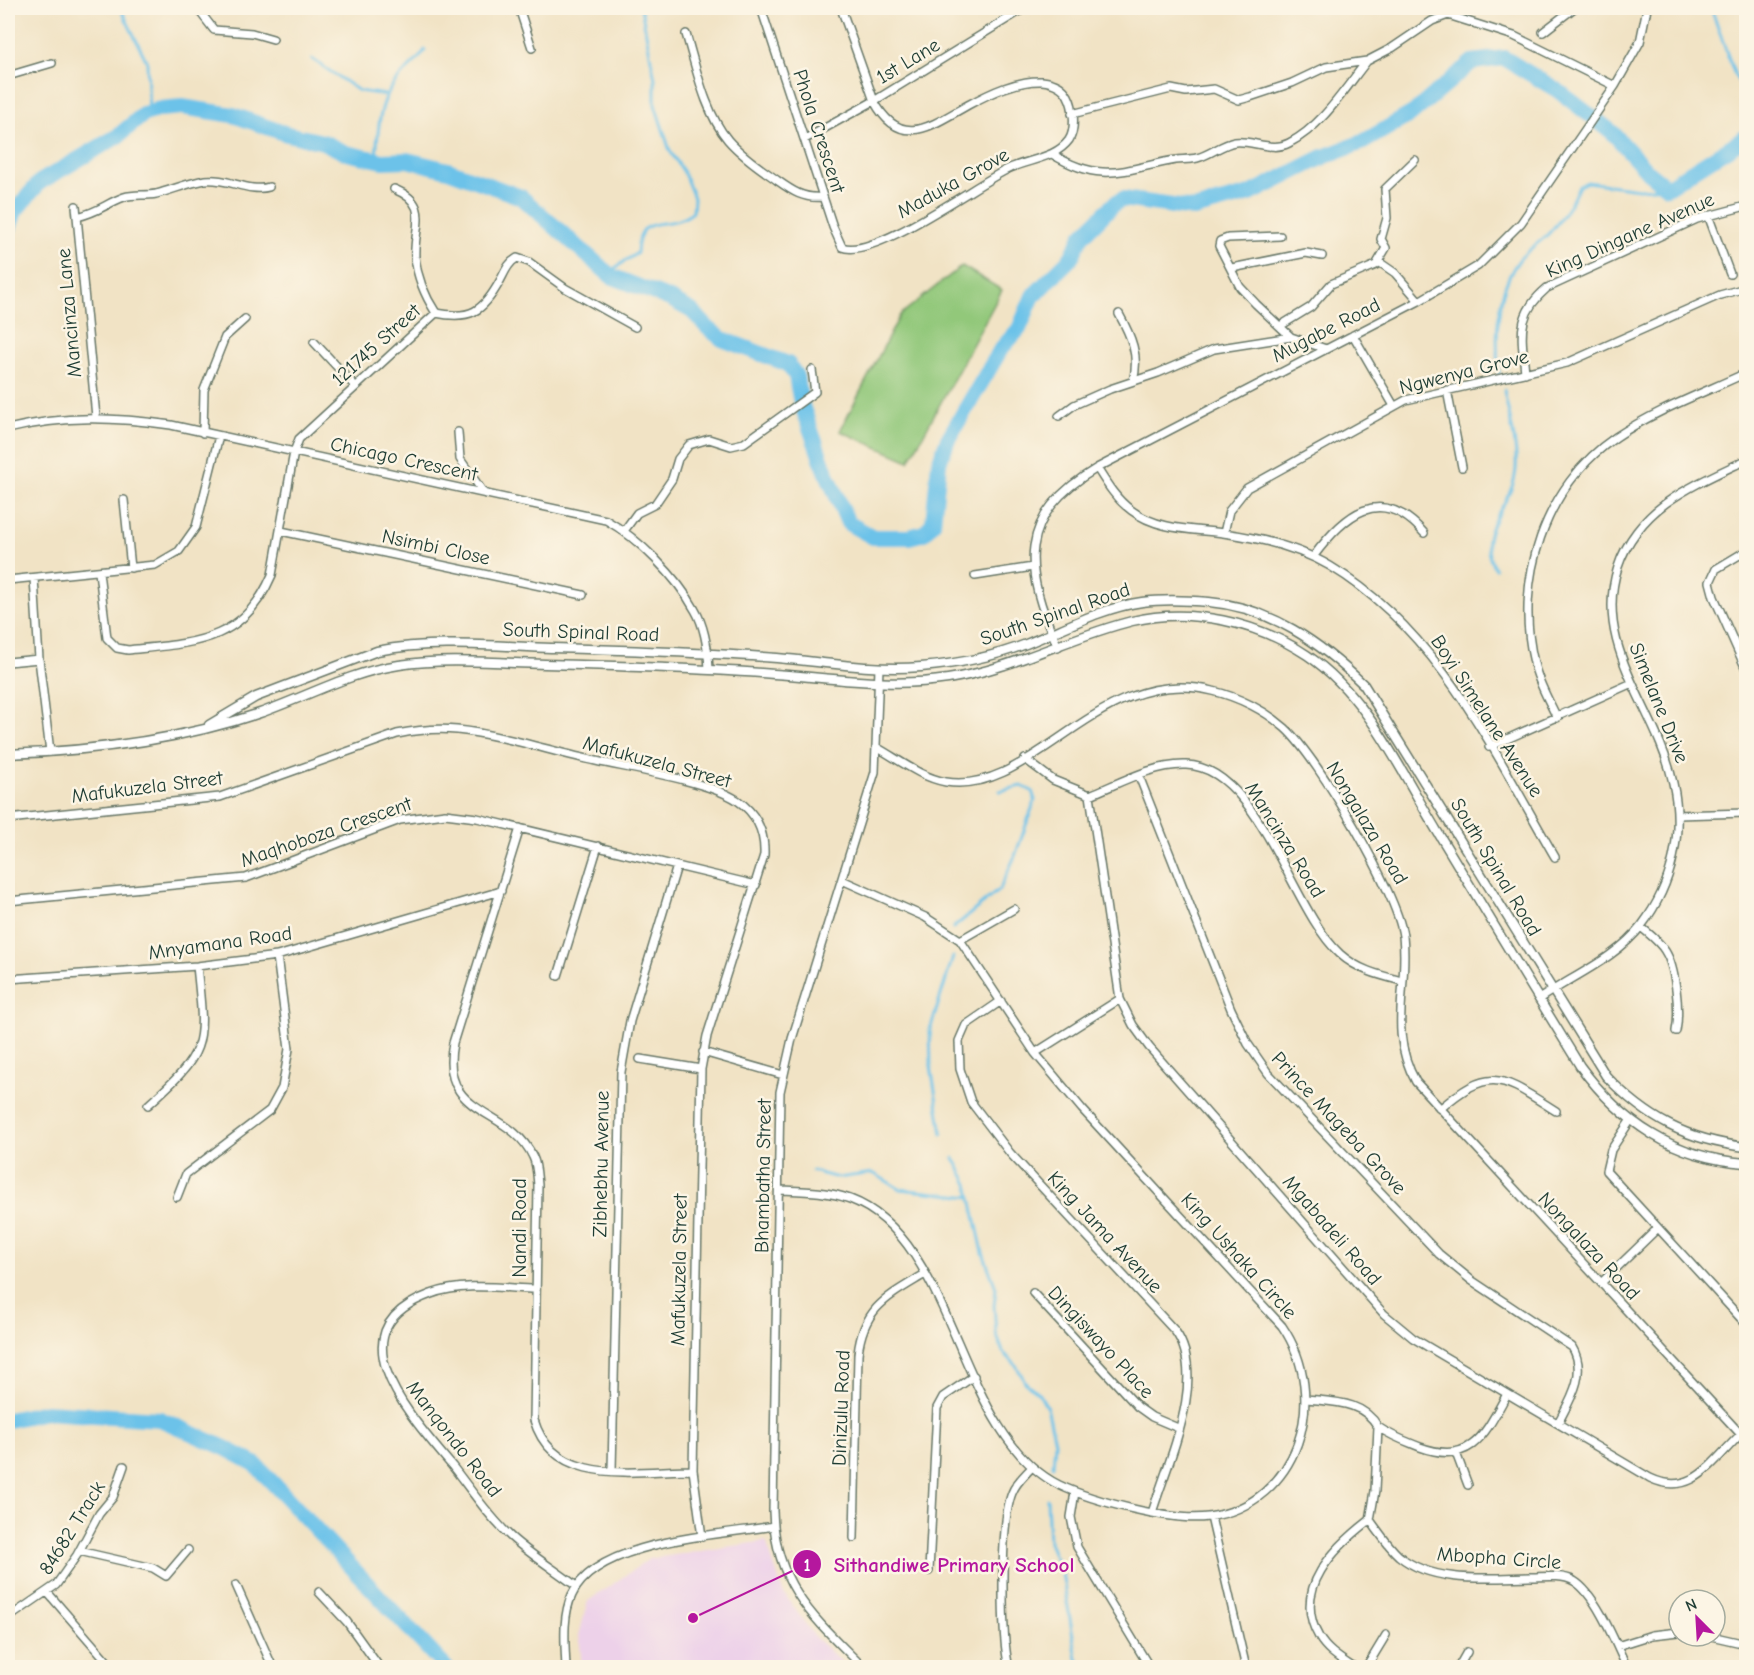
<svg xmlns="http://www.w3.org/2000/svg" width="1754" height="1675" font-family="'Comic Neue',sans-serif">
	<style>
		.built { fill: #edd1e9 }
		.green { fill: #92c87a; stroke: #588257; stroke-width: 1.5 }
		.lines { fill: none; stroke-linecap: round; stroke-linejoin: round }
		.stream { stroke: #6cc2e9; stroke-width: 3 }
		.river { stroke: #6cc2e9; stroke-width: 16 }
		.minor-casing { stroke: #687767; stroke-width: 10 }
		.tertiary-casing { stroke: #687767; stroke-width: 11 }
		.minor { stroke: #fff; stroke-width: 7 }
		.tertiary { stroke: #fff; stroke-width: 8 }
		.labels { text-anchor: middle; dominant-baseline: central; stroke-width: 5; stroke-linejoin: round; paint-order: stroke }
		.street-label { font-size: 20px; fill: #1f3d34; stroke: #fcf5e5 }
		.leader { fill: none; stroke: #b5179e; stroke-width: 2 }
		.callout-dot { fill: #b5179e; stroke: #fcf5e5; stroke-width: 2 }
		.mark-label { font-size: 18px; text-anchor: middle; font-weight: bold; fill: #fff }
		.callout-label { font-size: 21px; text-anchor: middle; font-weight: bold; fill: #b5179e; stroke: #fcf5e5; stroke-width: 5; stroke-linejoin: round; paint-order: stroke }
	</style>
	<rect width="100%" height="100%" fill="#fcf5e5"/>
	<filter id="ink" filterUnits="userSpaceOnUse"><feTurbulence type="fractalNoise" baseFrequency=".0167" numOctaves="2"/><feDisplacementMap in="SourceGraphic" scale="12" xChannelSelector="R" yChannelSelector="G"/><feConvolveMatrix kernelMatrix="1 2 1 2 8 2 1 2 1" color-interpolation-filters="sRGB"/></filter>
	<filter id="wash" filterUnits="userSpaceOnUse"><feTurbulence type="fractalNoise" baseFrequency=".008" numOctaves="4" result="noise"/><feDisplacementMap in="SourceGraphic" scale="24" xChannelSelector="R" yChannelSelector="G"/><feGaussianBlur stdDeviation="1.35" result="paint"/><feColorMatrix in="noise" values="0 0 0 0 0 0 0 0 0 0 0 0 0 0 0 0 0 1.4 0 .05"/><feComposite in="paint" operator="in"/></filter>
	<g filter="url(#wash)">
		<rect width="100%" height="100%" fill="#f1e3c5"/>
		<!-- built -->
		<path class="built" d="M 766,1541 L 783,1592 L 815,1637 L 847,1667 L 582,1667 L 579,1635 L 588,1601 L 649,1559 Z"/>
		<!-- green -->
		<path class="green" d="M 962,266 L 1002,290 L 909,461 L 840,431 L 900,315 Z"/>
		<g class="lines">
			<!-- stream -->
			<path class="stream" d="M 1711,8 L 1735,76 L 1746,91
				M 122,11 L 147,62 L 149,112
				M 312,59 L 359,91 L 386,95
				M 376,158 C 378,135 378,105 393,85 C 402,72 416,64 425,50
				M 611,276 L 615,268 L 637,253 C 639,208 667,234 693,212 L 694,198 L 683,171 L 670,151 L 655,105 L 655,79 L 641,8
				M 1499,374 C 1495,337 1495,292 1519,260 C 1528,249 1541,242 1550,232 C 1562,219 1572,202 1579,186 L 1587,182 L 1639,189 L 1667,187
				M 1495,569 C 1471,528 1513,509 1516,469 C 1518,443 1508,415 1504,390
				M 953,928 L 1000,889 L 1015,856 L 1035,800 L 1032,791 L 1022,786 L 1000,791
				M 942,1134 L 931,1066 L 930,1030 L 953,957
				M 954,1158 L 968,1184 L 983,1253 L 996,1288 L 994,1306 L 996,1333 L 1003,1352 L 1016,1365 L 1025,1382 L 1040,1395 L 1047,1407 L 1055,1442 L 1053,1466
				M 812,1171 L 838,1178 L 873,1173 L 900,1189 L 971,1197
				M 1047,1499 L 1049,1543 L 1062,1573 L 1077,1659 L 1082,1668"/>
			<!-- river -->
			<path class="river" d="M 8,231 L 15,211 L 40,182 L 118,136 L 144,114 L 160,109 L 182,107 L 233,115 L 287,134 L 323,142 L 346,153 L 383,161 L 407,160 L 448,170 L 521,197 L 611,276 L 670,299 L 692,311 L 708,328 L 722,339 L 788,364 L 796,376 L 801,403 L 823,464 L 848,523 L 873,537 L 909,537 L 924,533 L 933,523 L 939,463 L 948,439 L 1001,349 L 1019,329 L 1033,296 L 1071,258 L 1082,236 L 1115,203 L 1123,199 L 1194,209 L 1250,194 L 1323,157 L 1363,142 L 1413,113 L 1472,62 L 1504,58 L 1557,90 L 1612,132 L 1648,172 L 1667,187 L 1746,137
				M 8,1420 L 46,1412 L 160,1419 L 225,1448 L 255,1464 L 446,1668"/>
		</g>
	</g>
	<g filter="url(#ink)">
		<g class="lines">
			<!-- minor casing -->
			<g class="minor-casing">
				<path id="minor" d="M 197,8 L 214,30 L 252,33 L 273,39
					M 519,8 L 532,48
					M 761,8 L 833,227 L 842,247 C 874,260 976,184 1008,169 C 1028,159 1055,159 1069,140 C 1076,129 1074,107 1068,96 C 1063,86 1052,82 1042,81 C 1017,80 990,93 968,105 C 932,125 901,151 874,101 L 841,8
					M 1543,32 L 1574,8
					M 686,34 C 696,67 705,113 728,140 C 741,155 758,167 774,178 C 791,190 802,199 823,197
					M 8,76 L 52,63
					M 1072,114 L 1171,89 L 1186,92 L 1214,89 L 1239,100 L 1250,97 L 1292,83 L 1326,67 L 1367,61 L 1392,48 L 1432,21 L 1448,15 L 1514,36 L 1615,86
					M 805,139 L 874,101 L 1025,8
					M 1052,154 C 1099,183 1121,171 1170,161 C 1179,159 1188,160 1197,158 C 1210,155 1222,144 1235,142 C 1253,140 1272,152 1289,143 C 1322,126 1344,90 1367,61
					M 394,189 C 432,204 413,227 415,257 C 417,277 425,296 436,313
					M 76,206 L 96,417
					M 1708,215 L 1730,274
					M 77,217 C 99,212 105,204 124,197 C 134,194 145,196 156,194 C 172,190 188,183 205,180 C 226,177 249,193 269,187
					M 1280,236 L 1228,238 L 1220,241 L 1219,246 L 1240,287 L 1256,304 L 1291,337 L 1326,349
					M 1379,262 L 1395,273 L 1419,301
					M 1232,268 L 1306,253 L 1322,256
					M 1119,314 C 1131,336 1140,356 1133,381
					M 1280,326 L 1311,307 L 1331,284 L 1376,265 L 1386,248 L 1381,239 L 1387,218 L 1385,189 L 1415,160
					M 1353,335 L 1394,406
					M 314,342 L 355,386
					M 1525,373 C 1522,336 1515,315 1547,288 L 1697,219 L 1746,206
					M 1447,390 L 1462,467
					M 1059,416 L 1074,405 L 1110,389 L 1158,373 L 1214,349 L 1291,337
					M 8,429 C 65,415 114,417 171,425 L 606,520 C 638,538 677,577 695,610 C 705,627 708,649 709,669
					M 458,432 L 460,459 L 483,492
					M 203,433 L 204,390 L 225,337 L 245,319
					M 1097,468 C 1107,484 1116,499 1131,510 C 1157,530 1192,529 1223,533 C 1260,538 1298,547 1330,566 C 1439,631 1494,752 1555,857
					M 124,500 L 131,568
					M 281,531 L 583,595
					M 624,531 L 637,513 L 655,504 L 672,479 L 678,459 L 689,445 L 709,439 L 731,446 L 744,443 L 815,392 L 812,370
					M 1224,533 L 1229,511 L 1247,488 L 1406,400 L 1567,363 L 1720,295 L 1746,288
					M 1746,551 L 1716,569 L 1710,582 L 1714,597 L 1746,669
					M 1313,557 C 1344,515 1380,483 1424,533
					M 99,572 L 107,638 L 117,648 L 128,650 C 193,643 243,643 272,575 L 294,452 L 299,439 L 436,313 C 470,320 483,312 500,281 C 505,272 508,263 517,258 L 529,262 L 565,288 L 635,327
					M 975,576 L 1033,567
					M 34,578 L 39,659 L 50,752
					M 8,580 L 155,565 L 179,551 L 196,527 L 219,436
					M 1058,647 C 1023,569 1016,516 1097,468 L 1419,301 L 1478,266 L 1521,223 L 1615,86 L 1640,42 L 1647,8
					M 8,662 L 39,659
					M 1557,718 C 1549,700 1538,683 1534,663 C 1514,581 1544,486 1616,437 C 1656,410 1703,393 1746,373
					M 1489,747 L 1632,683
					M 878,748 C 899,760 922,778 946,782 C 1034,796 1099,662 1213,691 C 1239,697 1266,711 1285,728 C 1319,759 1397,892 1403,936 C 1409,989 1387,1031 1416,1082 L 1746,1440
					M 1025,759 L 1053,780 L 1090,795 C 1120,783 1153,764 1186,765 C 1259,767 1291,910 1340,954 C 1358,970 1379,975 1402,981
					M 1139,776 L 1231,1009 L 1248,1044 L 1268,1073 L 1439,1254 L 1471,1280 L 1572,1347 C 1588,1373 1570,1400 1558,1423
					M 1090,795 L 1120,999 L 1133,1025 L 1149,1047 L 1384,1314 L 1413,1338 L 1650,1478 C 1692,1498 1712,1462 1740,1435
					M 1677,815 L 1746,813
					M 8,819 L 220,797 L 397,734 C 417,730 436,728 457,730 C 503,735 550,751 596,761 C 632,769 708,781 737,800 C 756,813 765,832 764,855 L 707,1036 L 701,1069 L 693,1470 L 702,1537
					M 520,828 L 453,1043 C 438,1118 510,1106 533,1157 C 537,1165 537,1176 538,1185 L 534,1420 C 554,1488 638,1470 693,1470
					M 8,901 L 246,878 L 400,820 L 445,814 L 477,818 L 756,885
					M 1641,927 C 1649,934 1659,941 1665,951 C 1676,968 1680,1011 1676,1031
					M 960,940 L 1014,909
					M 558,976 L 598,846
					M 8,979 L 197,966 L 277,956 L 501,891
					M 1539,999 C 1573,976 1617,958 1642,925 C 1673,884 1684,832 1673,783 C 1657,708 1592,648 1618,567 C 1626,542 1644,519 1666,503 C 1691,485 1719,473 1746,460
					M 1001,1001 L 966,1025 L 959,1041 L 960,1069 L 971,1102 L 1010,1153 L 1175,1331 C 1209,1377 1167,1463 1152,1513
					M 703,1052 L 783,1075
					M 1035,1053 L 1120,999
					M 640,1059 L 701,1069
					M 148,1105 C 209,1051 205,1044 197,966
					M 1440,1109 C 1492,1064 1503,1078 1556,1111
					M 1630,1121 L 1611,1150 L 1606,1171 L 1746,1324
					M 779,1190 C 802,1191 828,1191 850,1199 C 957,1239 956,1434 1059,1485 C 1093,1501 1172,1522 1208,1517 C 1299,1504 1331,1398 1282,1326 L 1082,1109 L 1035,1053 L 960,940 L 925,917 L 842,880
					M 177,1197 L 186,1174 L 270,1110 L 282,1088 L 289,1049 L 277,956
					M 1601,1283 L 1657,1229
					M 535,1289 C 502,1288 463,1282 431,1294 C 329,1331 413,1419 453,1467 C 471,1490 489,1517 511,1537 C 531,1555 555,1570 576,1586
					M 1033,1293 L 1138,1407 L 1152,1417 L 1178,1428
					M 1307,1399 C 1333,1402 1364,1401 1378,1427 L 1375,1491 L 1370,1520 C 1379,1532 1388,1546 1399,1556 C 1433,1584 1488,1578 1529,1577 C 1543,1577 1561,1574 1574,1581 C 1596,1594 1616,1644 1627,1668
					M 1378,1427 C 1391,1436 1405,1441 1420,1447 C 1472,1466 1485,1434 1507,1394
					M 1456,1453 L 1468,1485
					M 612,1470 L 621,1072 L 630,1021 L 677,866
					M 1075,1492 L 1071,1517 L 1077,1547 L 1150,1668
					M 1211,1517 L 1246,1668
					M 854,1538 L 858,1354 C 863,1307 889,1296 925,1274
					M 79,1551 L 153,1568 L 166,1576 L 188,1550
					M 929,1571 L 937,1408 L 943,1397 L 974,1376
					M 236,1585 L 273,1668
					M 319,1592 L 347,1622 L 380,1668
					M 48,1593 L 113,1668
					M 8,1618 L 56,1585 L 77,1555 L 99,1514 L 113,1497 L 124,1466
					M 1711,1636 L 1746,1644
					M 1743,1643 L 1746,1629
					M 1617,1646 L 1652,1635 L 1679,1632
					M 566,1668 C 565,1644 562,1616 572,1595 C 596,1540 721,1535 774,1526
					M 864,1668 C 815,1619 775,1586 773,1511 L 780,1092 L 792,1039 L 875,772 L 879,668
					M 1009,1668 C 1001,1635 1000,1523 1012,1493 C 1016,1482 1025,1475 1032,1467
					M 1354,1668 C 1341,1659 1327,1651 1319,1637 C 1291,1589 1335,1547 1370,1520
					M 1366,1668 L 1386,1635
					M 1458,1668 L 1467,1652"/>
			</g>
			<!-- tertiary casing -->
			<g class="tertiary-casing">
				<path id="tertiary" d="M 209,725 L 256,697 L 377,651 C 434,640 493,646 551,648 C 626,650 702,652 777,658 C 825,662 873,671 921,667 C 956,664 993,657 1026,644 C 1064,629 1101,608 1142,602 C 1163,599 1187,600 1209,602 C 1270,607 1321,643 1364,685 L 1606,1076 C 1647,1119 1687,1140 1746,1147
					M 8,754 C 92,751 180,740 260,713 C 306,697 350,672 399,665 C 447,658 497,663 545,664 C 622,666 698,668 774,674 C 832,678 891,688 948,679 C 1016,668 1068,637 1132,621 C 1191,607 1257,622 1307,655 C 1368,696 1400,770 1437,831 C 1484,909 1532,988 1580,1066 C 1622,1123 1674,1158 1746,1163"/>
			</g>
			<!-- minor -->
			<use href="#minor" class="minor"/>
			<!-- tertiary -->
			<use href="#tertiary" class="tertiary"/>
		</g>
	</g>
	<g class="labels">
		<!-- street labels -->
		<g class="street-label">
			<text transform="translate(908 61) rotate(-31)">1st Lane</text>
			<text transform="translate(819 131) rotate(72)">Phola Crescent</text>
			<text transform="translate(953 183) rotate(-29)">Maduka Grove</text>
			<text transform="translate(1630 235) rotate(-24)">King Dingane Avenue</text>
			<text transform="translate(69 313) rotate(-95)">Mancinza Lane</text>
			<text transform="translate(1326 330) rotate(-27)">Mugabe Road</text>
			<text transform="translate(376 345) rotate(-42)">121745 Street</text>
			<text transform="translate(1464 372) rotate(-14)">Ngwenya Grove</text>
			<text transform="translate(404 459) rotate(12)">Chicago Crescent</text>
			<text transform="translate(436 547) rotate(12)">Nsimbi Close</text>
			<text transform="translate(1055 614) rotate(-19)">South Spinal Road</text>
			<text transform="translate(581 632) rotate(2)">South Spinal Road</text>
			<text transform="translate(1659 703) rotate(68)">Simelane Drive</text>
			<text transform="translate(1487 716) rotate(57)">Boyi Simelane Avenue</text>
			<text transform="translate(657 762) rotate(15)">Mafukuzela Street</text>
			<text transform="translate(147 787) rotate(-7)">Mafukuzela Street</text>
			<text transform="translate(1367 823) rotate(59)">Nongalaza Road</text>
			<text transform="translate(326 832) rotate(-19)">Maqhoboza Crescent</text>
			<text transform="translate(1285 840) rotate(58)">Mancinza Road</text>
			<text transform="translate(1496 867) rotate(59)">South Spinal Road</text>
			<text transform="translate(220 943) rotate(-8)">Mnyamana Road</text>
			<text transform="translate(1339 1123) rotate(47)">Prince Mageba Grove</text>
			<text transform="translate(601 1164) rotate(-89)">Zibhebhu Avenue</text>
			<text transform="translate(763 1176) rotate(-89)">Bhambatha Street</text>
			<text transform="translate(519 1228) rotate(-90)">Nandi Road</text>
			<text transform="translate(1332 1230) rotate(49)">Mgabadeli Road</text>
			<text transform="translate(1105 1232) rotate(47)">King Jama Avenue</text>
			<text transform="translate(1589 1246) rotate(47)">Nongalaza Road</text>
			<text transform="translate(1239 1256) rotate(48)">King Ushaka Circle</text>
			<text transform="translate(679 1270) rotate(-89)">Mafukuzela Street</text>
			<text transform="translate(1101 1342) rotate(47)">Dingiswayo Place</text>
			<text transform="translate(841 1408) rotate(-88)">Dinizulu Road</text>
			<text transform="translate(454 1439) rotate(52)">Manqondo Road</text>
			<text transform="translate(72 1528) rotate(-58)">84682 Track</text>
			<text transform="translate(1499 1558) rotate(4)">Mbopha Circle</text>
		</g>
	</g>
	<!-- callouts -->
	<path class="leader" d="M693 1618L807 1564"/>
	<g class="callout-dot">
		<circle cx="693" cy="1618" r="6"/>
		<circle cx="807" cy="1564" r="15"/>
	</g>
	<g class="mark-label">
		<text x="807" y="1571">1</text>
	</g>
	<g class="callout-label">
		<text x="954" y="1572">Sithandiwe Primary School</text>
	</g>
	<!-- margin -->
	<rect width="1754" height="1675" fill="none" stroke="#fcf5e5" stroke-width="30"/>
	<!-- north arrow -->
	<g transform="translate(1697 1618) rotate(336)"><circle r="28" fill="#fcf5e5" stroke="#a4ab9e" stroke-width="1.5"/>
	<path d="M0-4.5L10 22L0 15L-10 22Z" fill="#b5179e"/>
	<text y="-9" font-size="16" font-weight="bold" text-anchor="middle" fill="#1f3d34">N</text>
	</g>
</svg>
